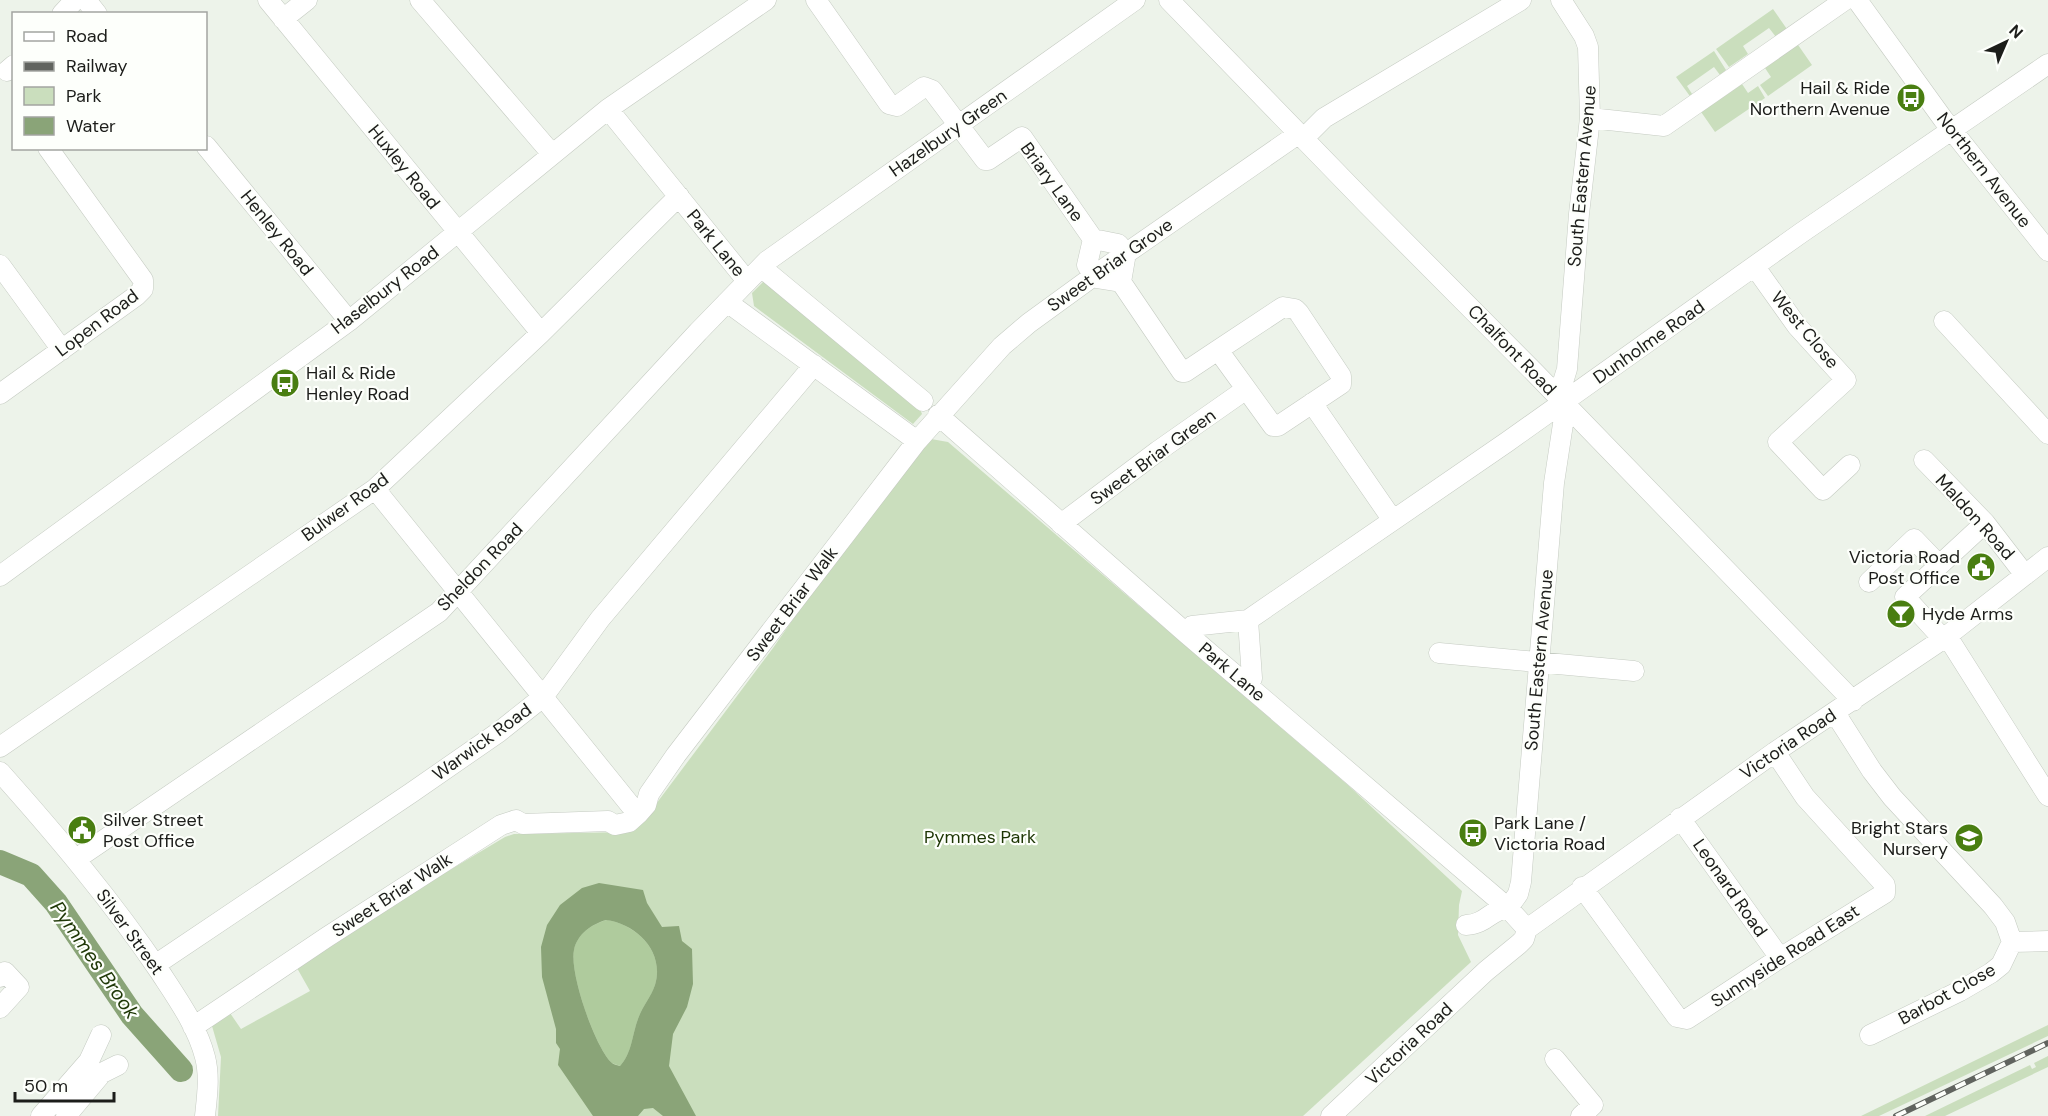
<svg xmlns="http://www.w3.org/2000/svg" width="2048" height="1116" font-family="'DM Sans',sans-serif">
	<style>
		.green { fill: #cadebd }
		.forest { fill: #afcb9d }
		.water { fill: #8aa478; fill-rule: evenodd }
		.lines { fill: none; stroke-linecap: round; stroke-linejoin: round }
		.river { stroke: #8aa478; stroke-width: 24 }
		.minor-casing { stroke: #c5cbc2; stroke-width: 21 }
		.minor { stroke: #fff; stroke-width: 20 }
		.rail-casing { stroke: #61645f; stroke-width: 6 }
		.rail { stroke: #fdfffb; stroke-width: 4; stroke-dasharray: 11; stroke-linecap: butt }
		.labels { text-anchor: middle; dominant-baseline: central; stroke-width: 4.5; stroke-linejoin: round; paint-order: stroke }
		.poi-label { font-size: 18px; fill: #1c1d1a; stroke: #fdfffb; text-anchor: start }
		.street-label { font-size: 18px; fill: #1c1d1a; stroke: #fdfffb }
		.park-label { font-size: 18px; fill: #1c3503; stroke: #fdfffb }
		.water-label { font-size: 20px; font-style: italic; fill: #1f3807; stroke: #fdfffb }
	</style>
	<rect width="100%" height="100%" fill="#edf3ea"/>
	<!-- green -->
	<path class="green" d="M 1773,9 L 1789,32 L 1776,37 L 1769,28 L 1743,46 L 1748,54 L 1729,67 L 1716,49 Z
		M 1796,42 L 1812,65 L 1768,96 L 1760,85 L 1771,77 L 1765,68 L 1784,54 Z
		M 1714,51 L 1726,70 L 1720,75 L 1714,67 L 1687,86 L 1694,97 L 1692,99 L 1676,77 Z
		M 1742,84 L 1748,93 L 1758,86 L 1765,98 L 1715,132 L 1699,109 L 1716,102 Z
		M 765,280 L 920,409 L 922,414 L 913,424 L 754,306 L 752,293 Z
		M 931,439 L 948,442 L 1349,786 L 1462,891 L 1459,905 L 1458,935 L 1471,962 L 1303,1116 L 218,1116 L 221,1057 L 212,1026 L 230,1013 L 241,1029 L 310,991 L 297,968 L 363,922 L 505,837 L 514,834 L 631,832 L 641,824 L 773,648 L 872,506 Z
		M 2048,1025 L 2048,1036 L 1879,1116 L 1861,1116 Z
		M 2048,1056 L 2048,1067 L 1945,1116 L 1925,1116 L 2030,1065 L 2032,1069 L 2036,1067 L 2034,1063 Z"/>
	<!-- forest -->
	<path class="forest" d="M 607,920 C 637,925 665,952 655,985 C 651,997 642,1007 638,1019 C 632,1035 632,1053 620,1066 C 619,1066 613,1063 612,1063 C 595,1048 569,971 574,950 C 577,934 592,924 607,920 Z"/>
	<!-- water -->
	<path class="water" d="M 599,883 L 643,890 L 647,903 L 662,927 L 679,926 L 682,941 L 692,949 L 693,984 L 687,1007 L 673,1034 L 669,1066 L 696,1116 L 663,1116 L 653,1108 L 644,1109 L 638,1116 L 593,1116 L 558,1065 L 560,1049 L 556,1043 L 556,1029 L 542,977 L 541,947 L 547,925 L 560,905 L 582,888 ZM 606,920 C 637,924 665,952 655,985 C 651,997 642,1007 638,1019 C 632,1035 632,1053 620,1066 C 619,1066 613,1064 612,1063 C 595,1048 569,972 574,950 C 577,934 592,924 606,920 Z"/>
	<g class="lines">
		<!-- river -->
		<path class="river" d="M 0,862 L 31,875 L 56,903 L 132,1015 L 181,1070"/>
		<!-- minor casing -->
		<g class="minor-casing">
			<path id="minor" d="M 86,0 L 97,14
				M 268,0 L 541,333
				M 420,0 L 552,154
				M 816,0 L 889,104 L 897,106 L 924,87 L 932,90 L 985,160 L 988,160 L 1022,137 L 1093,239
				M 1169,0 L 1368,205 L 1535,373 L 1853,701
				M 1857,0 L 1943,119 L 2048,251
				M 62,14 L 75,0
				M 283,19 L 307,0
				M 7,71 L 14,65
				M 608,109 L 747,281
				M 1590,118 L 1664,126 L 1845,0
				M 1303,139 L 1324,118 L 1521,0
				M 206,146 L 349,321
				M 1093,239 L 1118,244 L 1126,253 L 1121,282 L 1096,278 L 1087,265 Z
				M 0,265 L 62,350
				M 761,267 L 923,401
				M 1755,267 L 1797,326 L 1846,380 L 1778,442 L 1823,490 L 1850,465
				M 1121,282 L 1182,372 L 1185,372 L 1218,350
				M 727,302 L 917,441
				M 1283,307 L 1295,309 L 1299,313 L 1341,376 L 1341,384 L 1278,426 L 1273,426 L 1218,350 Z
				M 1944,321 L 2048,434
				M 1554,392 L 1563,382 L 1567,369 L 1579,214 L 1590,118 L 1588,47 L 1584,36 L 1561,0
				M 0,394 L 136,296 L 143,289 L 143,280 L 48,148
				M 1312,403 L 1392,519
				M 938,415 L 1186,633 L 1508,908 L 1527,929
				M 1924,460 L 1985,523 L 2025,575
				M 375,489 L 631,806
				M 1061,524 L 1158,451 L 1245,390
				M 0,576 L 349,321 L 608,109 L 766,0
				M 1869,582 L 1914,539 L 1939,565
				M 1186,633 L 1192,626 L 1248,620 L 1507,442 L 1801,233 L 2048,64
				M 1947,636 L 2048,796
				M 1943,639 L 1905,597 L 1985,523
				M 1439,653 L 1634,671
				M 1246,683 L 1252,678 L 1248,620
				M 1835,713 L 1872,771 L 1892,797 L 1993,906 L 2005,922 L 2012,942
				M 0,747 L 375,489 L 541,333 L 679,196
				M 0,772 C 57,836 112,901 160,972 C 177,998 197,1026 205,1057 C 210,1076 207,1097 205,1116
				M 1680,818 L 1780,958
				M 76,859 L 439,612 L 698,332 L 767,261 L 1135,0
				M 1582,887 L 1677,1017 L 1687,1019 L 1780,958 L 1885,893 L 1885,885 L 1805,797 L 1775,752
				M 1466,925 C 1487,924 1489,910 1508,908 L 1518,894 L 1521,882 L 1554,483 L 1563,424 L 1571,411
				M 155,965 L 411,793 L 499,732 L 543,697 L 600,619 L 814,365
				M 0,977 L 5,972 L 19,987 L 0,1008
				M 193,1027 L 327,937 L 501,825 L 516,820 L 523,824 L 608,821 L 615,825 L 629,822 L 639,813 L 646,805 L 649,794 L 676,755 L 917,441 L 1002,346 L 1029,323 L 1095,275 L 1298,134
				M 1870,1035 L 1960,991 L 1991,973 L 2001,965 L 2012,942 L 2048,941
				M 1555,1059 L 1593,1105 L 1581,1116
				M 41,1116 L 89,1061 L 101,1035
				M 66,1116 L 102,1073 L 118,1065
				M 1331,1116 L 1486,971 L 1519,944 L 1524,939 L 1527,929 L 1775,752 L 1943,639 L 2048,557"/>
		</g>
		<!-- minor -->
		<use href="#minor" class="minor"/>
		<!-- rail casing -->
		<g class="rail-casing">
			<path id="rail" d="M 1896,1116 L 2048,1043"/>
		</g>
		<!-- rail -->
		<use href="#rail" class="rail"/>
	</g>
	<!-- icons -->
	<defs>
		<g id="bus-disc" transform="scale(1.5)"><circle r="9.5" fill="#497e11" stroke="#fdfffb"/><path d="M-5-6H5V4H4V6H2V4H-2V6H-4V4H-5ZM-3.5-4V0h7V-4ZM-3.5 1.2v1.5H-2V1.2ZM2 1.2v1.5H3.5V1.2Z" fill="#fff"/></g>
		<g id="civic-disc" transform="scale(1.5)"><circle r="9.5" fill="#497e11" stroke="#fdfffb"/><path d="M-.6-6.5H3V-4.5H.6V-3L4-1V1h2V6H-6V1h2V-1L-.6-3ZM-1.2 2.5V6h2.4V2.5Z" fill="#fff"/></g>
		<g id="bar-disc" transform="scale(1.5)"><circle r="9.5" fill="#497e11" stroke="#fdfffb"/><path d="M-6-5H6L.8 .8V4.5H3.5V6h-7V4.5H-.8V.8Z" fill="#fff"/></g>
		<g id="school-disc" transform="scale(1.5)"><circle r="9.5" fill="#497e11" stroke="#fdfffb"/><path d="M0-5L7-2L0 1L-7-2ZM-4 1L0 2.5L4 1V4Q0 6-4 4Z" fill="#fff"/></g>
	</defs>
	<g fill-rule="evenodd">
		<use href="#bus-disc" x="1911" y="98"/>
		<use href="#bus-disc" x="285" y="383"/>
		<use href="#civic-disc" x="1981" y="567"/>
		<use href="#bar-disc" x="1901" y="614"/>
		<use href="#civic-disc" x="82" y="830"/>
		<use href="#bus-disc" x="1473" y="833"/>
		<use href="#school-disc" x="1969" y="838"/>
	</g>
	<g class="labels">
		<!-- poi labels -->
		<g class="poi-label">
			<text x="1890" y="88" text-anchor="end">Hail &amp; Ride<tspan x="1890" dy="21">Northern Avenue</tspan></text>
			<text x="306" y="373">Hail &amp; Ride<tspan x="306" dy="21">Henley Road</tspan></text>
			<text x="1960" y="557" text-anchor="end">Victoria Road<tspan x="1960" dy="21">Post Office</tspan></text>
			<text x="1922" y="614">Hyde Arms</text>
			<text x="103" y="820">Silver Street<tspan x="103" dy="21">Post Office</tspan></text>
			<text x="1494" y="823">Park Lane /<tspan x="1494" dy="21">Victoria Road</tspan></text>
			<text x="1948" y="828" text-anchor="end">Bright Stars<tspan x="1948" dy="21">Nursery</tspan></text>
		</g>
		<!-- street labels -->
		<g class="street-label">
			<text transform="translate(948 133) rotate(-35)">Hazelbury Green</text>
			<text transform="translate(404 167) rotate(51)">Huxley Road</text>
			<text transform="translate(1984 170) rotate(52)">Northern Avenue</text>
			<text transform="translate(1582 176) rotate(-85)">South Eastern Avenue</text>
			<text transform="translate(1052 182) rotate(54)">Briary Lane</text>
			<text transform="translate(277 233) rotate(51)">Henley Road</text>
			<text transform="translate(716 243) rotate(51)">Park Lane</text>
			<text transform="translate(1110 265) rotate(-35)">Sweet Briar Grove</text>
			<text transform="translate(385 290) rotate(-38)">Haselbury Road</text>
			<text transform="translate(97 323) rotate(-37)">Lopen Road</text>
			<text transform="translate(1805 330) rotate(50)">West Close</text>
			<text transform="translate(1649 342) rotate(-35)">Dunholme Road</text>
			<text transform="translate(1512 350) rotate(46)">Chalfont Road</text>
			<text transform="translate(1153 457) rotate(-36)">Sweet Briar Green</text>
			<text transform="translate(345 507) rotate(-36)">Bulwer Road</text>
			<text transform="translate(1975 517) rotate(48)">Maldon Road</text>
			<text transform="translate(480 567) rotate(-46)">Sheldon Road</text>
			<text transform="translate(792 604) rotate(-53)">Sweet Briar Walk</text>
			<text transform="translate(1539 660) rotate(-85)">South Eastern Avenue</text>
			<text transform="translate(1232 672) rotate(40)">Park Lane</text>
			<text transform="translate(482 742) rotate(-36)">Warwick Road</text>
			<text transform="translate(1788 744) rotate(-34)">Victoria Road</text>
			<text transform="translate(1730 888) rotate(55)">Leonard Road</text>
			<text transform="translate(392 895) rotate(-33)">Sweet Briar Walk</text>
			<text transform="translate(130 932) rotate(54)">Silver Street</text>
			<text transform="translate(1785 956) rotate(-33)">Sunnyside Road East</text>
			<text transform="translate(1947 994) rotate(-29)">Barbot Close</text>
			<text transform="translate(1409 1044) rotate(-43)">Victoria Road</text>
		</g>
		<!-- park labels -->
		<g class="park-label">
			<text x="980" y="837">Pymmes Park</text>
		</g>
		<!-- water labels -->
		<g class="water-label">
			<text transform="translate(95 960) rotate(55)">Pymmes Brook</text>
		</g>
	</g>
	<!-- legend -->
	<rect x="12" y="12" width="195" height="138" fill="#fdfffb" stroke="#a3a5a1" stroke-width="1.5"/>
	<rect x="24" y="32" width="30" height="9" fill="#ffffff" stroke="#a3a5a1" stroke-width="1.5"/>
	<text x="66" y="42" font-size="18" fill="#1c1d1a">Road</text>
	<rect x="24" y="62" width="30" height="9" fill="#61645f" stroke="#a3a5a1" stroke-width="1.5"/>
	<text x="66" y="72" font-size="18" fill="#1c1d1a">Railway</text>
	<rect x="24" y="87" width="30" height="18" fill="#cadebd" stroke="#a3a5a1" stroke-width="1.5"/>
	<text x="66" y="102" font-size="18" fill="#1c1d1a">Park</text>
	<rect x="24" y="117" width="30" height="18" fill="#8aa478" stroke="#a3a5a1" stroke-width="1.5"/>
	<text x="66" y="132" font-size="18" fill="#1c1d1a">Water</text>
	<!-- north arrow -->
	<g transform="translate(2006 42) rotate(44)" stroke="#fdfffb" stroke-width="4.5" paint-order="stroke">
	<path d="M0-4.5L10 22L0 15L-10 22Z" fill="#1c1d1a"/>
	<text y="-9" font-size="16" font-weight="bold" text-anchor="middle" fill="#1c1d1a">N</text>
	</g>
	<!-- scale -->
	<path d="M15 1092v9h99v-9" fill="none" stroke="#1c1d1a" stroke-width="3"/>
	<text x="24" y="1092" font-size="18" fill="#1c1d1a" stroke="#fdfffb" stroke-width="4.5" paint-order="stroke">50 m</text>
</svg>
